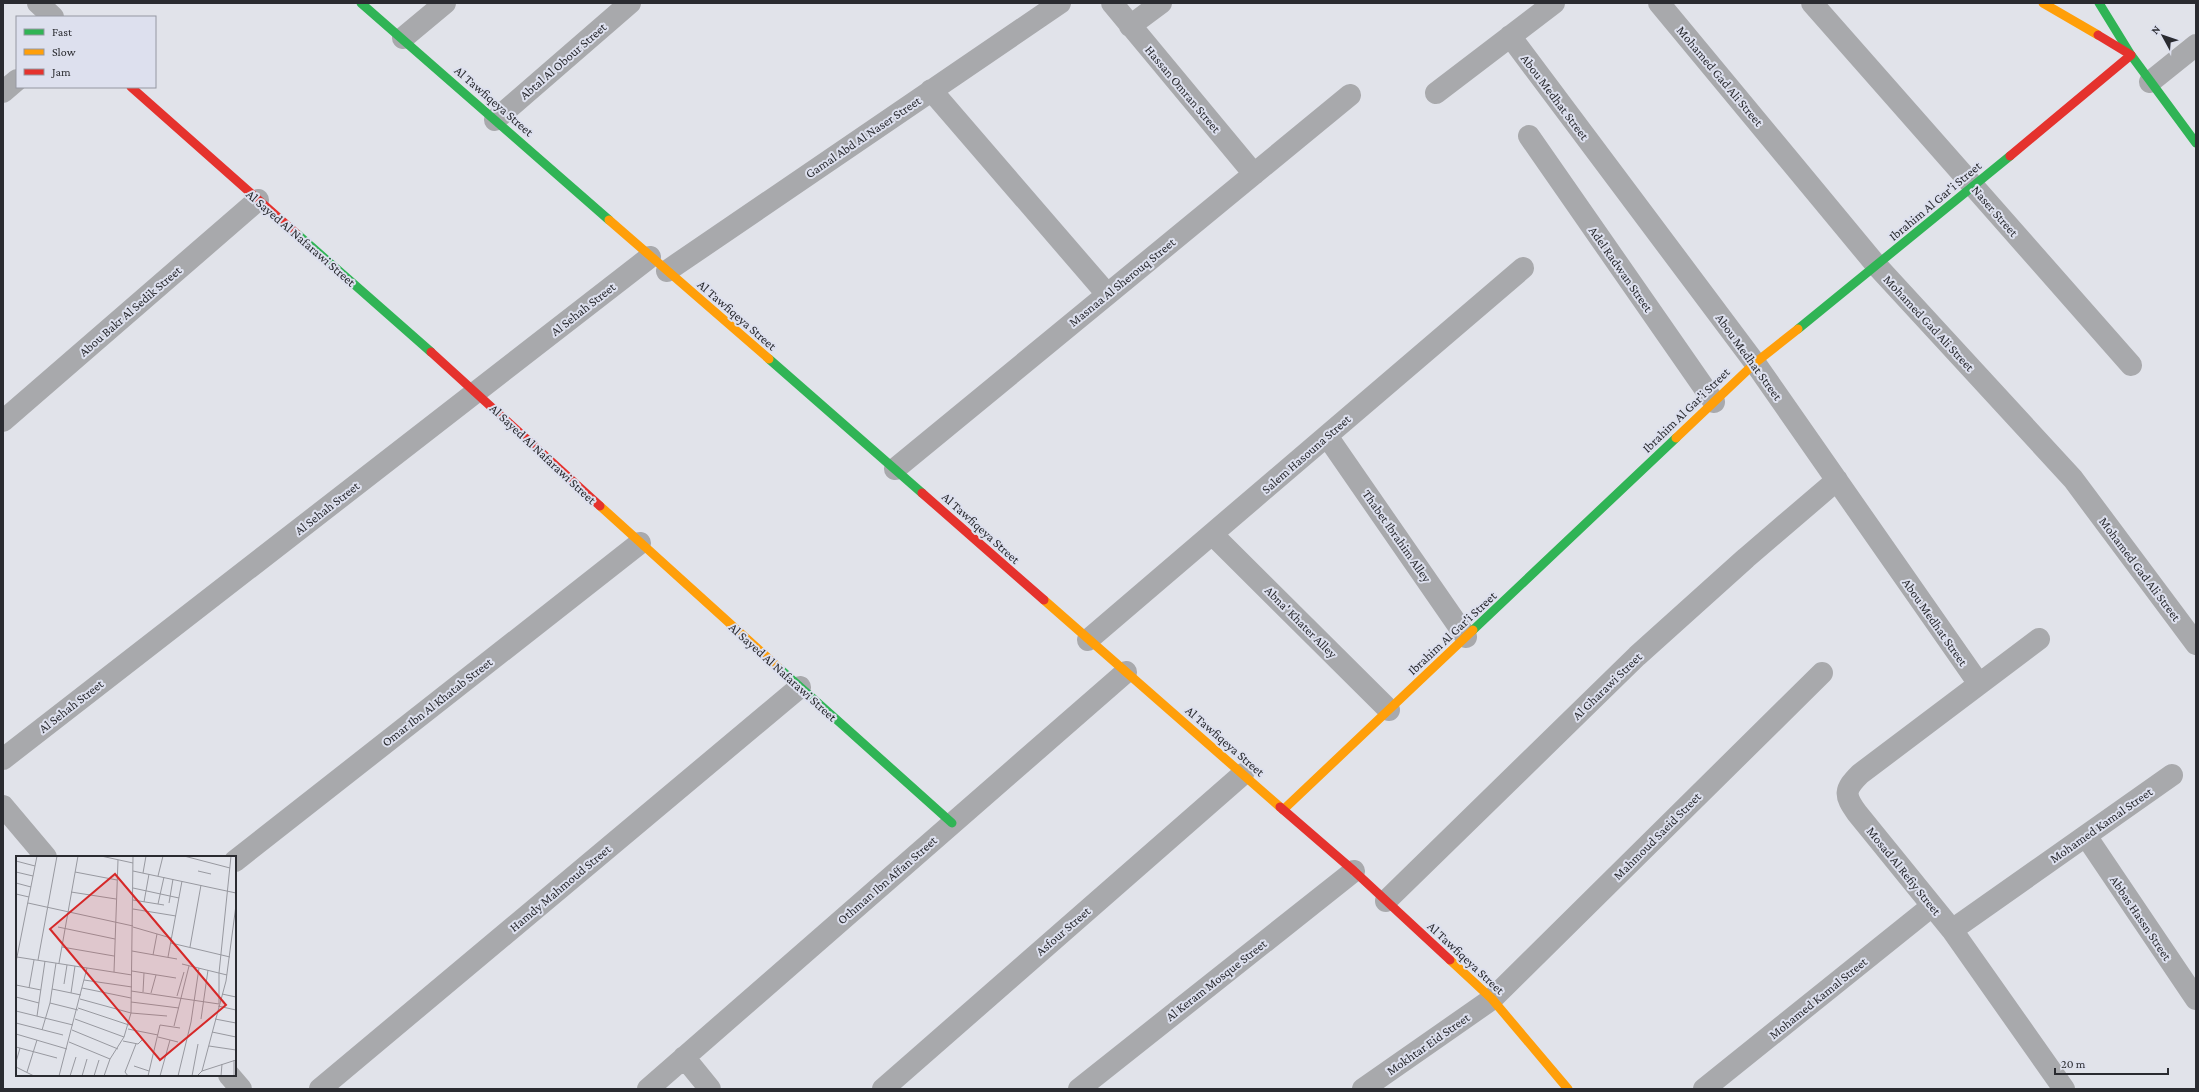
<svg xmlns="http://www.w3.org/2000/svg" width="2199" height="1092" font-family="'Crimson Pro',serif">
	<style>
		.lines { fill: none; stroke-linecap: round; stroke-linejoin: round }
		.street { stroke: #a8a9ac; stroke-width: 22 }
		.fast { stroke: #30b455; stroke-width: 9 }
		.slow { stroke: #ff9f0a; stroke-width: 9 }
		.jam { stroke: #e5322d; stroke-width: 9 }
		.labels { text-anchor: middle; dominant-baseline: central; stroke-width: 4; stroke-linejoin: round; paint-order: stroke }
		.street-label { font-size: 13px; fill: #2a2b30; stroke: #dde0ee }
		.inset-road { fill: none; stroke: #9899a0; stroke-width: 1 }
		.view { fill: #d62828; fill-opacity: 0.15; stroke: #d62828; stroke-width: 2 }
		.inset-edge { fill: none; stroke: #2a2b30; stroke-width: 2 }
	</style>
	<rect width="100%" height="100%" fill="#e1e3ea"/>
	<g class="lines">
		<!-- street -->
		<path class="street" d="M 38,3 L 53,17
			M 1112,3 L 1254,174
			M 1659,3 L 1877,266 L 2073,479 L 2196,644
			M 1812,3 L 2131,365
			M 1130,26 L 1161,3
			M 1510,36 L 1755,363 L 1979,684
			M 403,38 L 445,3
			M 2150,82 L 2196,45
			M 931,90 L 1107,294
			M 3,92 L 17,80
			M 1436,93 L 1554,3
			M 495,120 L 630,3
			M 1529,136 L 1714,402
			M 667,271 L 1060,3
			M 3,421 L 258,200
			M 1327,436 L 1466,637
			M 895,469 L 1350,95
			M 1212,534 L 1389,710
			M 2039,639 L 1860,774 C 1844,790 1844,795 1857,813 L 1952,930 L 2064,1089
			M 1088,640 L 1523,268
			M 3,759 L 650,257
			M 3,806 L 46,857
			M 2086,836 L 2196,999
			M 235,861 L 640,543
			M 1386,901 L 1637,656 L 1746,558 L 1837,480
			M 1952,930 L 2172,775
			M 684,1057 L 710,1089
			M 229,1075 L 241,1089
			M 320,1089 L 800,687
			M 648,1089 L 1126,672
			M 883,1089 L 1243,774
			M 1079,1089 L 1354,871
			M 1363,1089 L 1492,999 L 1822,673
			M 1704,1089 L 1932,906"/>
		<!-- fast -->
		<path class="fast" d="M 361,3 L 609,220
			M 2099,3 L 2131,55 L 2196,143
			M 297,234 L 431,352
			M 1798,329 L 2010,156
			M 769,359 L 922,493
			M 1473,630 L 1676,438
			M 779,668 L 952,823"/>
		<!-- slow -->
		<path class="slow" d="M 2043,3 L 2098,35
			M 609,220 L 769,359
			M 1676,438 L 1755,363 L 1798,329
			M 600,506 L 779,668
			M 1044,600 L 1280,807
			M 1283,810 L 1473,630
			M 1450,960 L 1492,999 L 1568,1089"/>
		<!-- jam -->
		<path class="jam" d="M 131,87 L 297,234
			M 2010,156 L 2131,55 L 2098,35
			M 431,352 L 600,506
			M 922,493 L 1044,600
			M 1280,807 L 1354,871 L 1450,960"/>
	</g>
	<g class="labels">
		<!-- street labels -->
		<g class="street-label">
			<text transform="translate(563 61) rotate(-41)">Abtal Al Obour Street</text>
			<text transform="translate(1720 76) rotate(50)">Mohamed Gad Ali Street</text>
			<text transform="translate(1183 89) rotate(50)">Hassan Omran Street</text>
			<text transform="translate(1555 97) rotate(53)">Abou Medhat Street</text>
			<text transform="translate(494 101) rotate(41)">Al Tawfiqeya Street</text>
			<text transform="translate(863 137) rotate(-34)">Gamal Abd Al Naser Street</text>
			<text transform="translate(1935 201) rotate(-40)">Ibrahim Al Gar'i Street</text>
			<text transform="translate(1995 211) rotate(49)">Naser Street</text>
			<text transform="translate(301 238) rotate(41)">Al Sayed Al Nafarawi Street</text>
			<text transform="translate(1621 269) rotate(55)">Adel Radwan Street</text>
			<text transform="translate(1122 282) rotate(-39)">Masnaa Al Sherouq Street</text>
			<text transform="translate(583 309) rotate(-38)">Al Sehah Street</text>
			<text transform="translate(130 311) rotate(-41)">Abou Bakr Al Sedik Street</text>
			<text transform="translate(737 315) rotate(41)">Al Tawfiqeya Street</text>
			<text transform="translate(1929 323) rotate(47)">Mohamed Gad Ali Street</text>
			<text transform="translate(1749 357) rotate(54)">Abou Medhat Street</text>
			<text transform="translate(1686 410) rotate(-44)">Ibrahim Al Gar'i Street</text>
			<text transform="translate(543 454) rotate(43)">Al Sayed Al Nafarawi Street</text>
			<text transform="translate(1306 454) rotate(-41)">Salem Hasouna Street</text>
			<text transform="translate(327 508) rotate(-38)">Al Sehah Street</text>
			<text transform="translate(981 528) rotate(42)">Al Tawfiqeya Street</text>
			<text transform="translate(1397 536) rotate(55)">Thabet Ibrahim Alley</text>
			<text transform="translate(2140 569) rotate(53)">Mohamed Gad Ali Street</text>
			<text transform="translate(1301 622) rotate(45)">Abna' Khater Alley</text>
			<text transform="translate(1935 622) rotate(55)">Abou Medhat Street</text>
			<text transform="translate(1452 633) rotate(-43)">Ibrahim Al Gar'i Street</text>
			<text transform="translate(783 672) rotate(42)">Al Sayed Al Nafarawi Street</text>
			<text transform="translate(1607 686) rotate(-44)">Al Gharawi Street</text>
			<text transform="translate(437 702) rotate(-38)">Omar Ibn Al Khatab Street</text>
			<text transform="translate(71 706) rotate(-38)">Al Sehah Street</text>
			<text transform="translate(1225 741) rotate(41)">Al Tawfiqeya Street</text>
			<text transform="translate(2101 825) rotate(-35)">Mohamed Kamal Street</text>
			<text transform="translate(1657 836) rotate(-45)">Mahmoud Saeid Street</text>
			<text transform="translate(1904 871) rotate(51)">Mosad Al Refiy Street</text>
			<text transform="translate(887 880) rotate(-41)">Othman Ibn Affan Street</text>
			<text transform="translate(560 888) rotate(-40)">Hamdy Mahmoud Street</text>
			<text transform="translate(2141 918) rotate(56)">Abbas Hassn Street</text>
			<text transform="translate(1063 931) rotate(-41)">Asfour Street</text>
			<text transform="translate(1466 958) rotate(43)">Al Tawfiqeya Street</text>
			<text transform="translate(1216 980) rotate(-38)">Al Keram Mosque Street</text>
			<text transform="translate(1818 998) rotate(-39)">Mohamed Kamal Street</text>
			<text transform="translate(1428 1044) rotate(-35)">Mokhtar Eid Street</text>
		</g>
	</g>
	<!-- overview -->
	<g transform="translate(16 856)">
		<rect width="220" height="220" fill="#e1e3ea"/>
		<path class="inset-road" d="M 85,0 L 117,7M 168,0 L 214,12M 0,5 L 19,10M 117,15 L 220,37M 182,15 L 195,18M 0,16 L 17,20M 59,16 L 101,24M 127,17 L 130,0M 142,20 L 147,0M 0,27 L 15,31M 117,32 L 163,42M 55,36 L 100,43M 0,38 L 13,41M 117,44 L 148,49M 128,46 L 133,18M 12,47 L 117,70M 153,47 L 157,23M 142,48 L 148,21M 117,53 L 160,60M 42,71 L 99,83M 117,71 L 155,82M 155,87 L 214,101M 46,91 L 98,100M 174,91 L 185,29M 116,95 L 161,103M 137,99 L 141,78M 1,101 L 116,119M 152,101 L 166,25M 22,104 L 41,0M 0,106 L 21,0M 43,107 L 62,0M 166,108 L 211,119M 116,115 L 160,122M 98,116 L 102,4M 68,124 L 116,131M 48,128 L 51,109M 0,129 L 25,134M 13,132 L 18,104M 66,132 L 115,142M 36,133 L 65,139M 115,135 L 203,148 L 203,117 L 215,0M 127,136 L 128,117M 55,137 L 59,110M 135,137 L 140,119M 206,138 L 220,141M 161,140 L 168,116M 0,141 L 23,147M 64,143 L 115,157 L 151,160M 115,146 L 163,152M 34,147 L 62,154M 202,150 L 220,154M 62,152 L 113,169M 0,155 L 57,169M 21,160 L 29,105M 59,163 L 108,181M 185,163 L 192,114M 199,163 L 220,167M 0,167 L 47,179M 158,170 L 173,110M 112,173 L 142,179M 26,174 L 34,147 L 40,107M 56,174 L 102,193M 196,176 L 220,181M 0,178 L 51,193M 142,181 L 162,186M 107,185 L 122,188 L 127,183M 53,186 L 94,203M 193,190 L 220,194M 0,191 L 41,202M 0,206 L 4,192M 118,210 L 133,215M 0,211 L 18,220M 186,215 L 220,204M 11,216 L 21,184M 43,220 L 71,112M 54,220 L 60,201M 66,220 L 71,203M 78,220 L 83,204M 88,220 L 94,203 L 108,181 L 115,157 L 117,0M 112,220 L 109,216 L 120,188M 132,220 L 144,169 L 164,172M 144,220 L 154,184M 162,220 L 175,166 L 183,112M 176,220 L 182,188M 181,220 L 186,215 L 210,125 L 220,49M 205,220 L 206,208M 218,220 L 218,204"/>
		<path class="view" d="M 99,18 L 210,149 L 144,204 L 34,73 Z"/>
		<rect width="220" height="220" class="inset-edge"/>
	</g>
	<!-- border -->
	<rect width="2199" height="1092" fill="none" stroke="#2a2b30" stroke-width="8"/>
	<!-- legend -->
	<rect x="16" y="16" width="140" height="72" fill="#dde0ee" stroke="#9598a2"/>
	<rect x="24" y="29" width="20" height="6" fill="#30b455" stroke="#9598a2"/>
	<text x="52" y="36" font-size="12" fill="#2a2b30">Fast</text>
	<rect x="24" y="49" width="20" height="6" fill="#ff9f0a" stroke="#9598a2"/>
	<text x="52" y="56" font-size="12" fill="#2a2b30">Slow</text>
	<rect x="24" y="69" width="20" height="6" fill="#e5322d" stroke="#9598a2"/>
	<text x="52" y="76" font-size="12" fill="#2a2b30">Jam</text>
	<!-- north arrow -->
	<g transform="translate(2163 36) rotate(310)" stroke="#dde0ee" stroke-width="3" paint-order="stroke">
	<path d="M0-3L7 15L0 10L-7 15Z" fill="#2a2b30"/>
	<text y="-6" font-size="11" font-weight="bold" text-anchor="middle" fill="#2a2b30">N</text>
	</g>
	<!-- scale -->
	<path d="M2055 1068v6h113v-6" fill="none" stroke="#2a2b30" stroke-width="2"/>
	<text x="2061" y="1068" font-size="12" fill="#2a2b30" stroke="#dde0ee" stroke-width="3" paint-order="stroke">20 m</text>
</svg>
